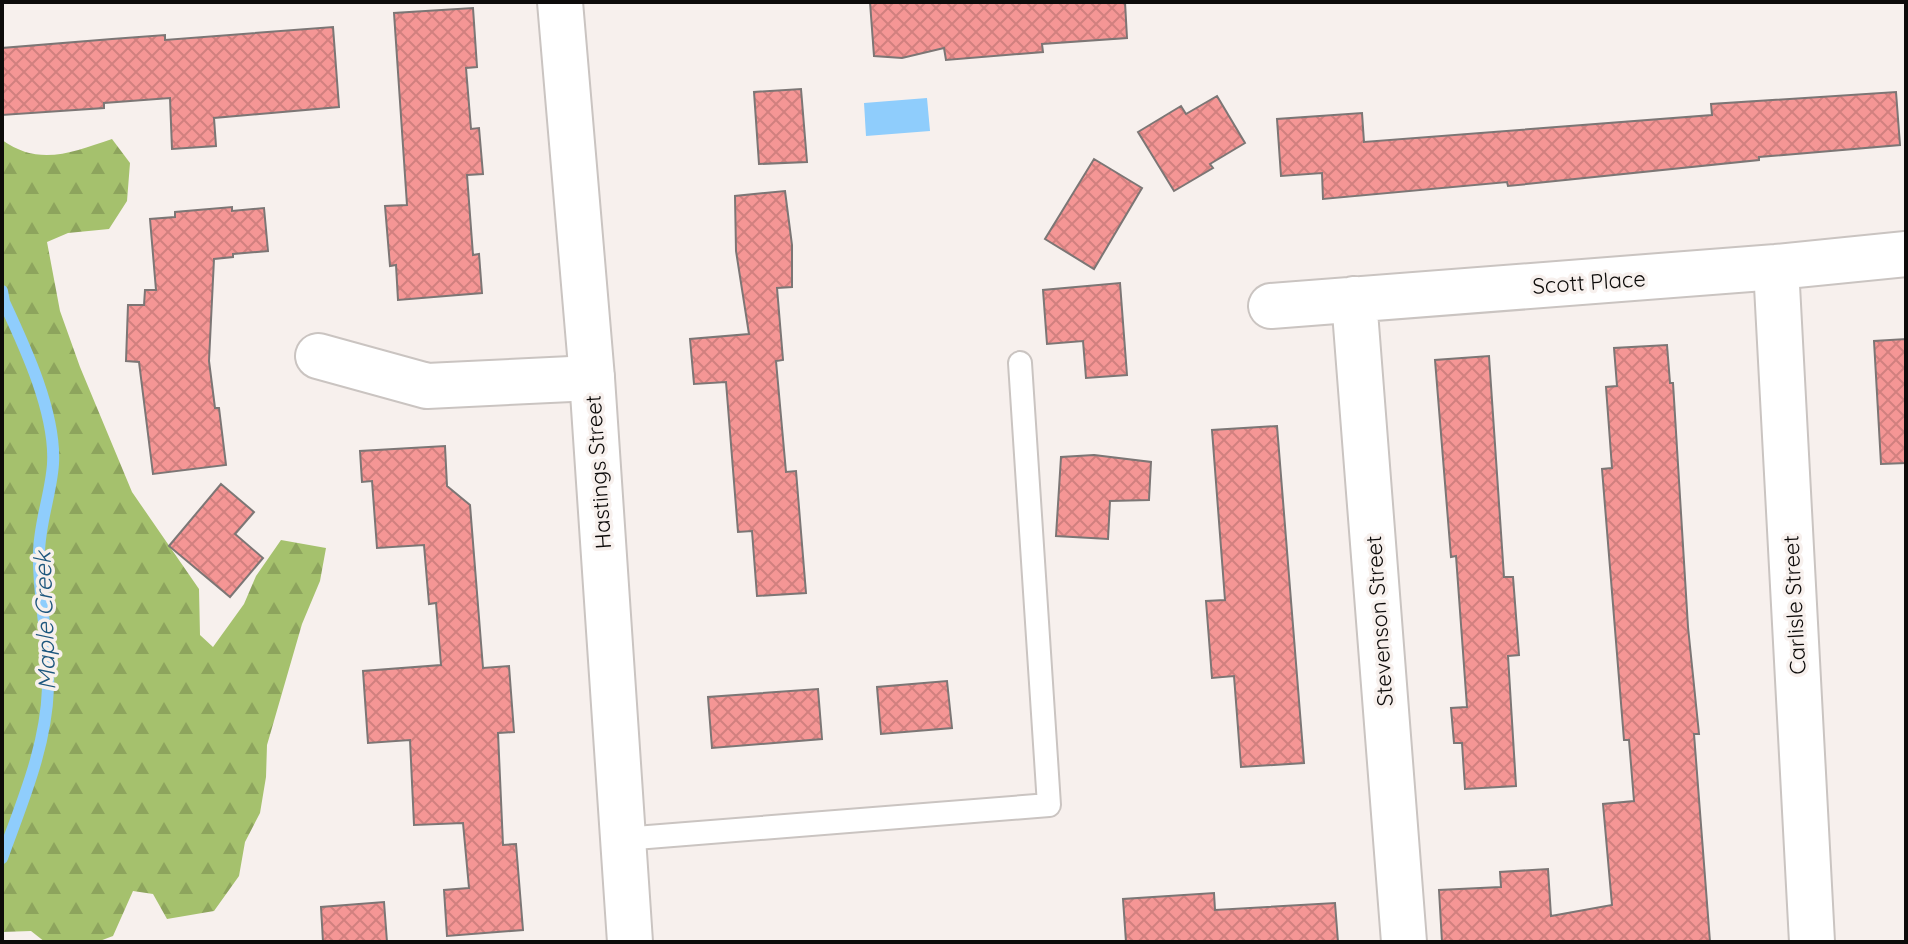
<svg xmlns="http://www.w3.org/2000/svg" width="1908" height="944" font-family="Quicksand,sans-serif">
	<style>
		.forest { fill: url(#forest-firs) }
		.water { fill: #8fcdfc }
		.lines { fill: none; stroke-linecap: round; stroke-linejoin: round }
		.stream { stroke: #8fcdfc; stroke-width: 12 }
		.building { fill: url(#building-cross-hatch); stroke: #7c7675; stroke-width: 2 }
		.lane-casing { stroke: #cac4c1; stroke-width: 26 }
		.street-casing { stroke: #cac4c1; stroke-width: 48 }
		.secondary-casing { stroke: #cac4c1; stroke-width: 48 }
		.lane { stroke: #fff; stroke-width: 22 }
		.street { stroke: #fff; stroke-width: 44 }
		.secondary { stroke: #fff; stroke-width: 44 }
		.labels { text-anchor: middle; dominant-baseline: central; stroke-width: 7; stroke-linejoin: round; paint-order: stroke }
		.street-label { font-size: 22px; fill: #0d0b0a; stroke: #f7f0ed }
		.water-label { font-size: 24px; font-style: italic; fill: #1e577e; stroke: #f7f0ed }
	</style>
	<defs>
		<pattern id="forest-firs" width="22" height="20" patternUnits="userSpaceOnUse" patternTransform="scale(2)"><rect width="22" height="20" fill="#a5c16d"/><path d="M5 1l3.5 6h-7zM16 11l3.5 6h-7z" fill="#8da45d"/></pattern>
		<pattern id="building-cross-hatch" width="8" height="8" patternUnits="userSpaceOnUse" patternTransform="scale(2)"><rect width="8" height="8" fill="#f59695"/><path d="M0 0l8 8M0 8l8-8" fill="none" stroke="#d1807f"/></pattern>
	</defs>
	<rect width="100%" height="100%" fill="#f7f0ed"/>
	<!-- forest -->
	<path class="forest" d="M 112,139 L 130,163 L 127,201 L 109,229 L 68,233 L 47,242 L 60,311 L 80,367 L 132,492 L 199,589 L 200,635 L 213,647 L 244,604 L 256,576 L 281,540 L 326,548 L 320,581 L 302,624 L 267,745 L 266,777 L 260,813 L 245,842 L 239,876 L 214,911 L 167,919 L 153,894 L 133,891 L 113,936 L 97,942 L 45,942 L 31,931 L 2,932 L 2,140 C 40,167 72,152 112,139 Z"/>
	<!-- water -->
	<path class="water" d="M 927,98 L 930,131 L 866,136 L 864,103 Z"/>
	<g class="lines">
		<!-- stream -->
		<path class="stream" d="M 2,291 L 4,302 C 25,347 56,413 53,464 C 51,494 39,524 39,554 C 38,599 50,644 48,688 C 46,748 22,802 2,858"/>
	</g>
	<!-- building -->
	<path class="building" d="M 870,2 L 1125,2 L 1127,38 L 1042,44 L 1043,52 L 946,60 L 944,48 L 902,58 L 874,56 Z
		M 473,8 L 477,67 L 466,68 L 471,129 L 479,128 L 483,174 L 467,175 L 473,255 L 479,254 L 482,293 L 398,300 L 396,265 L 390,266 L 385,206 L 407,205 L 394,13 Z
		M 333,27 L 339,107 L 214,118 L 216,146 L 172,149 L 170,98 L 104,103 L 104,108 L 2,115 L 2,48 L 112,39 L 165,35 L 165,40 Z
		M 801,89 L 807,162 L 759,164 L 754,92 Z
		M 1896,92 L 1900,145 L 1759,157 L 1759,160 L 1508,186 L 1507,182 L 1323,199 L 1322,173 L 1281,176 L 1277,119 L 1362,113 L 1364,142 L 1712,115 L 1711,104 Z
		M 1217,96 L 1245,143 L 1210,164 L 1213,168 L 1174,191 L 1138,132 L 1181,106 L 1186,114 Z
		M 1094,159 L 1142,188 L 1094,269 L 1045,239 Z
		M 785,191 L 792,245 L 792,287 L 777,288 L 783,360 L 776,361 L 786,472 L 796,471 L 806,593 L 757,596 L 752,531 L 738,532 L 726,382 L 694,384 L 690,339 L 749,334 L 736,251 L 735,196 Z
		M 232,207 L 232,211 L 264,208 L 268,251 L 233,254 L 233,257 L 214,259 L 209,361 L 215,408 L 219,408 L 226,465 L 153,474 L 139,362 L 126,361 L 128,305 L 144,305 L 145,290 L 156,290 L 150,219 L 175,217 L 175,212 Z
		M 1120,283 L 1127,375 L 1086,378 L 1083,341 L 1047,344 L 1043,290 Z
		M 1906,339 L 1906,463 L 1881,464 L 1874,341 Z
		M 1667,345 L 1670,383 L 1673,383 L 1688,627 L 1699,734 L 1694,734 L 1710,942 L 1442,942 L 1439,890 L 1501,887 L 1500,872 L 1548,869 L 1551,916 L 1612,905 L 1603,804 L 1634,801 L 1629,740 L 1624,740 L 1602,469 L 1612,468 L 1606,387 L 1617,386 L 1614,348 Z
		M 1489,356 L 1504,577 L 1513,577 L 1519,655 L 1508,656 L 1516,786 L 1465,789 L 1462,743 L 1454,743 L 1451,708 L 1467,707 L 1456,556 L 1451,557 L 1435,360 Z
		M 1277,426 L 1304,763 L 1241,767 L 1234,676 L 1212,678 L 1206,601 L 1225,600 L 1212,430 Z
		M 445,446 L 447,486 L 470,505 L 483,668 L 509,666 L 514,732 L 498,733 L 503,845 L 516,844 L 523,930 L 447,936 L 444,890 L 469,888 L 463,823 L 414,825 L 410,740 L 368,743 L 363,671 L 441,665 L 436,603 L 429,604 L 424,545 L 377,548 L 372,481 L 362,482 L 360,451 Z
		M 1094,455 L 1151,462 L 1149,500 L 1110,501 L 1108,539 L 1056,536 L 1061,457 Z
		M 221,484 L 254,512 L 235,534 L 263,558 L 230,597 L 169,546 Z
		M 947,681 L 952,728 L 881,734 L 877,687 Z
		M 818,689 L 822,739 L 712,748 L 708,697 Z
		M 1214,893 L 1215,910 L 1335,903 L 1338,942 L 1126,942 L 1123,899 Z
		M 384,902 L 387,942 L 323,942 L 321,907 Z"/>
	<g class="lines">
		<!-- lane casing -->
		<g class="lane-casing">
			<path id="lane" d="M 623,839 L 1049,805 L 1020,363"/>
		</g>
		<!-- street casing -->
		<g class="street-casing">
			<path id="street" d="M 1776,267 L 1812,942
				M 1354,299 L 1404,942
				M 1271,306 L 1776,267 L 1906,254
				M 318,356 L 427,386 L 592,378"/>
		</g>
		<!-- secondary casing -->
		<g class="secondary-casing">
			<path id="secondary" d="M 560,2 L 592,378 L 630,942"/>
		</g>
		<!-- lane -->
		<use href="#lane" class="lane"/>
		<!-- street -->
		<use href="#street" class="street"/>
		<!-- secondary -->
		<use href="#secondary" class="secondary"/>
	</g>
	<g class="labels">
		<!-- street labels -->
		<g class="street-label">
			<text transform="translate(1589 282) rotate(-4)">Scott Place</text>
			<text transform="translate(598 472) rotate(-94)">Hastings Street</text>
			<text transform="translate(1794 605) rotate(-93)">Carlisle Street</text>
			<text transform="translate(1379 621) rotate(-94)">Stevenson Street</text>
		</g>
		<!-- water labels -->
		<g class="water-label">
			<text transform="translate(44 621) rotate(-92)">Maple Creek</text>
		</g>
	</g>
	<!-- border -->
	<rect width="1908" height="944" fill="none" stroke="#0d0b0a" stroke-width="8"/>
</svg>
